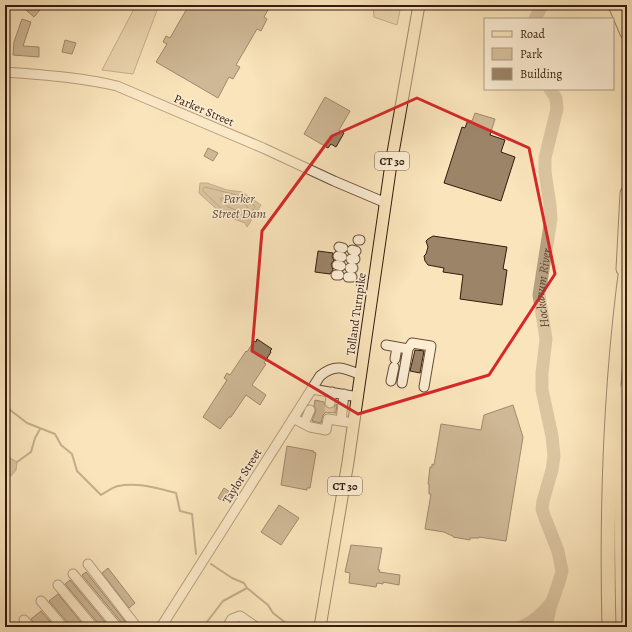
<svg xmlns="http://www.w3.org/2000/svg" width="632" height="632" font-family="Alegreya,serif">
	<style>
		.green { fill: #d8c29e; stroke: #866e56 }
		.water { fill: #b7a080; stroke: #836b52 }
		.lines { fill: none; stroke-linecap: round; stroke-linejoin: round }
		.shore { stroke: #765e47; stroke-width: 1 }
		.stream { stroke: #836b52; stroke-width: 2 }
		.river { stroke: #b7a080; stroke-width: 13 }
		.building { fill: #9b8468; stroke: #341b0e }
		.minor-tunnel { stroke: #d2bc98; stroke-width: 9; stroke-dasharray: 9 4.5; stroke-linecap: butt }
		.minor-casing { stroke: #664d39; stroke-width: 11 }
		.major-casing { stroke: #341b0e; stroke-width: 13 }
		.highway-casing { stroke: #341b0e; stroke-width: 15 }
		.minor { stroke: #fcedd3; stroke-width: 9 }
		.major { stroke: #fae4bb; stroke-width: 11 }
		.highway { stroke: #fae4bb; stroke-width: 13 }
		.marked { fill: none; stroke: #d62828; stroke-width: 3; stroke-linejoin: round }
		.labels { text-anchor: middle; dominant-baseline: central; stroke-width: 3; stroke-linejoin: round; paint-order: stroke }
		.shield { fill: #fcedd3; stroke: #705a49; stroke-width: 1 }
		.shield-label { font-size: 11px; font-weight: bold; fill: #341b0e }
		.street-label { font-size: 12px; fill: #341b0e; stroke: #fcedd3 }
		.water-label { font-size: 13px; font-style: italic; fill: #624a36; stroke: #fcedd3 }
	</style>
	<rect width="100%" height="100%" fill="#fae4bb"/>
	<filter id="stains"><feTurbulence type="fractalNoise" baseFrequency=".005" numOctaves="4"/><feColorMatrix values="0 0 0 0 .2 0 0 0 0 .09 0 0 0 0 .02 0 0 0 .5 -.17"/></filter>
	<radialGradient id="worn" r=".72"><stop offset=".6" stop-color="#630" stop-opacity="0"/><stop offset="1" stop-color="#630" stop-opacity=".3"/></radialGradient>
	<!-- green -->
	<path class="green" d="M 136,5 L 159,5 L 133,74 L 102,70 Z
		M 373,5 L 401,5 L 397,25 L 374,17 Z"/>
	<!-- water -->
	<path class="water" d="M 200,183 L 207,183 L 227,190 L 242,192 L 261,205 L 247,227 L 245,223 L 223,215 L 199,193 Z
		M 5,455 L 17,462 L 16,470 L 11,476 L 5,476 Z"/>
	<g class="lines">
		<!-- shore -->
		<path class="shore" d="M 205,187 L 241,196 L 254,205 L 255,207 L 247,219 L 225,212 L 203,191 L 203,189 Z
			M 221,198 L 239,201 L 247,206 L 248,209 L 244,213 L 228,207 L 221,201 Z"/>
		<!-- stream -->
		<path class="stream" d="M 5,406 L 27,423 L 55,434 L 61,445 L 72,454 L 77,471 L 101,495 C 106,492 113,487 118,486 C 137,482 157,488 176,493 L 180,511 L 192,514 L 196,554
			M 17,462 L 31,452 L 35,438 L 40,429
			M 211,564 L 232,578 L 244,583 L 247,588
			M 203,627 L 223,601 L 247,588 L 268,605 L 273,613 L 291,627"/>
		<!-- river -->
		<g class="river">
			<path d="M 535,19 L 542,5"/>
			<path d="M 522,627 C 533,622 543,613 551,603"/>
			<path id="s1" d="M 546,627 L 550,608 L 559,582 L 562,571 L 558,551 L 545,518 L 542,509 L 543,501 L 552,470 L 554,456 L 552,436 L 542,390 L 542,373 L 546,339 L 539,295 L 551,219 L 550,205 L 545,172 L 545,158 L 557,109 L 556,98 L 550,89"/>
		</g>
	</g>
	<!-- building -->
	<path class="building" d="M 30,5 L 44,5 L 34,17 L 26,10 Z
		M 189,5 L 264,5 L 269,8 L 264,17 L 267,19 L 261,31 L 257,29 L 236,65 L 240,67 L 233,79 L 229,77 L 218,98 L 156,62 L 167,44 L 163,42 L 166,36 L 170,38 Z
		M 22,19 L 31,22 L 23,46 L 39,47 L 39,57 L 13,55 L 14,42 Z
		M 65,40 L 76,43 L 72,54 L 62,52 Z
		M 325,97 L 350,111 L 339,130 L 344,133 L 336,147 L 331,144 L 328,148 L 304,134 Z
		M 475,113 L 495,119 L 490,135 L 505,140 L 501,152 L 515,157 L 501,201 L 444,183 L 462,127 L 465,128 L 468,120 L 472,121 Z
		M 208,148 L 218,153 L 213,161 L 204,156 Z
		M 433,236 L 507,247 L 503,269 L 507,270 L 502,305 L 460,299 L 463,275 L 443,272 L 444,268 L 428,265 L 425,261 L 424,256 L 426,254 L 428,247 L 426,241 L 428,239 Z
		M 318,251 L 333,253 L 332,257 L 334,260 L 331,264 L 333,270 L 330,274 L 315,272 Z
		M 257,339 L 272,349 L 270,351 L 271,352 L 264,363 L 266,364 L 252,385 L 266,395 L 260,405 L 246,395 L 231,417 L 229,417 L 220,429 L 203,417 L 227,380 L 224,378 L 227,373 L 230,375 L 246,351 L 247,352 L 254,341 L 256,342 Z
		M 415,350 L 424,351 L 420,373 L 410,371 Z
		M 315,400 L 324,402 L 326,407 L 329,409 L 332,408 L 337,404 L 336,413 L 326,412 L 323,415 L 321,423 L 312,421 L 316,410 L 314,406 Z
		M 513,405 L 523,437 L 506,541 L 479,537 L 479,538 L 470,538 L 470,540 L 453,537 L 453,536 L 448,534 L 444,532 L 425,529 L 431,494 L 429,494 L 429,484 L 428,484 L 430,467 L 432,467 L 432,464 L 434,465 L 441,424 L 481,430 L 484,415 Z
		M 287,446 L 314,451 L 313,452 L 316,453 L 310,488 L 307,488 L 307,490 L 281,485 Z
		M 224,488 L 230,492 L 224,502 L 218,498 Z
		M 279,505 L 299,518 L 281,545 L 261,532 Z
		M 351,545 L 382,548 L 378,570 L 380,570 L 379,572 L 400,575 L 399,585 L 383,582 L 383,584 L 377,583 L 376,587 L 349,583 L 350,573 L 345,572 Z
		M 108,568 L 135,603 L 129,608 L 102,573 Z
		M 86,572 L 128,625 L 125,627 L 123,627 L 122,623 L 82,575 Z
		M 70,580 L 109,627 L 99,627 L 98,623 L 65,584 Z
		M 58,594 L 85,627 L 69,627 L 68,623 L 49,601 Z
		M 41,611 L 55,627 L 36,627 L 31,619 Z"/>
	<g class="lines">
		<!-- minor-tunnel -->
		<path class="minor-tunnel" d="M 329,412 L 330,403"/>
		<!-- minor casing -->
		<g class="minor-casing">
			<path id="minor" d="M 5,72 C 43,75 80,77 117,86 L 263,148 L 334,181 L 386,203
				M 358,240 L 360,240
				M 339,247 L 343,248
				M 352,250 L 356,251
				M 338,256 L 342,257
				M 351,259 L 355,259
				M 337,265 L 341,266
				M 350,268 L 353,268
				M 336,275 L 339,275
				M 348,277 L 352,277
				M 386,345 L 408,349 L 412,343 L 431,346 L 424,387
				M 395,359 L 397,347
				M 391,381 L 394,367
				M 402,383 L 408,349
				M 312,389 L 358,397
				M 330,403 L 332,392
				M 293,418 L 310,427 L 326,430 L 328,419 L 354,423
				M 341,421 L 344,394
				M 304,424 L 310,410
				M 88,564 L 136,626
				M 73,574 L 117,627
				M 58,585 L 93,627
				M 41,601 L 63,627
				M 24,620 L 30,627
				M 161,627 L 320,376 C 335,363 345,368 361,375
				M 227,627 L 232,619 L 240,616 L 256,627"/>
		</g>
		<!-- major casing -->
		<g class="major-casing">
			<path id="major" d="M 320,627 L 348,462 L 391,164 L 419,5"/>
		</g>
		<!-- highway casing -->
		<g class="highway-casing">
			<path id="highway" d="M 615,5 L 627,33
				M 623,269 L 627,193
				M 609,627 C 606,503 610,383 627,260
				M 623,627 C 621,548 620,468 627,388"/>
		</g>
		<!-- minor -->
		<use href="#minor" class="minor"/>
		<!-- major -->
		<use href="#major" class="major"/>
		<!-- highway -->
		<use href="#highway" class="highway"/>
	</g>
	<!-- marked area -->
	<path d="M0 0H632V632H0ZM 417,98 L 529,148 L 555,274 L 489,375 L 358,414 L 252,351 L 262,231 L 332,136 Z" fill="#fae4bb" fill-opacity=".55" fill-rule="evenodd"/>
	<path class="marked" d="M 417,98 L 529,148 L 555,274 L 489,375 L 358,414 L 252,351 L 262,231 L 332,136 Z"/>
	<g class="labels">
		<!-- shield labels -->
		<g class="shield">
			<rect x="375" y="152" width="34" height="18" rx="3"/>
			<rect x="328" y="477" width="34" height="18" rx="3"/>
		</g>
		<g class="shield-label">
			<text x="392" y="161">CT 30</text>
			<text x="345" y="486">CT 30</text>
		</g>
		<!-- street labels -->
		<g class="street-label">
			<text transform="translate(204 110) rotate(23)">Parker Street</text>
			<text transform="translate(356 314) rotate(-82)">Tolland Turnpike</text>
			<text transform="translate(242 476) rotate(-58)">Taylor Street</text>
		</g>
		<!-- water labels -->
		<g class="water-label">
			<text x="239" y="198">Parker<tspan x="239" dy="15">Street Dam</tspan></text>
			<text stroke="none"><textPath href="#s1" startOffset="348">Hockanum River</textPath></text>
		</g>
	</g>
	<!-- margin -->
	<rect width="632" height="632" fill="none" stroke="#fae4bb" stroke-width="20"/>
	<rect x="6" y="6" width="620" height="620" fill="none" stroke="#341b0e" stroke-width="2"/>
	<rect x="10" y="10" width="612" height="612" fill="none" stroke="#341b0e"/>
	<!-- legend -->
	<rect x="484" y="18" width="130" height="72" fill="#fcedd3" stroke="#ac9984"/>
	<rect x="492" y="31" width="20" height="6" fill="#fae4bb" stroke="#ac9984"/>
	<text x="520" y="38" font-size="12" fill="#341b0e">Road</text>
	<rect x="492" y="48" width="20" height="12" fill="#d8c29e" stroke="#ac9984"/>
	<text x="520" y="58" font-size="12" fill="#341b0e">Park</text>
	<rect x="492" y="68" width="20" height="12" fill="#9b8468" stroke="#ac9984"/>
	<text x="520" y="78" font-size="12" fill="#341b0e">Building</text>
	<rect width="100%" height="100%" filter="url(#stains)"/>
	<rect width="100%" height="100%" fill="url(#worn)"/>
</svg>
